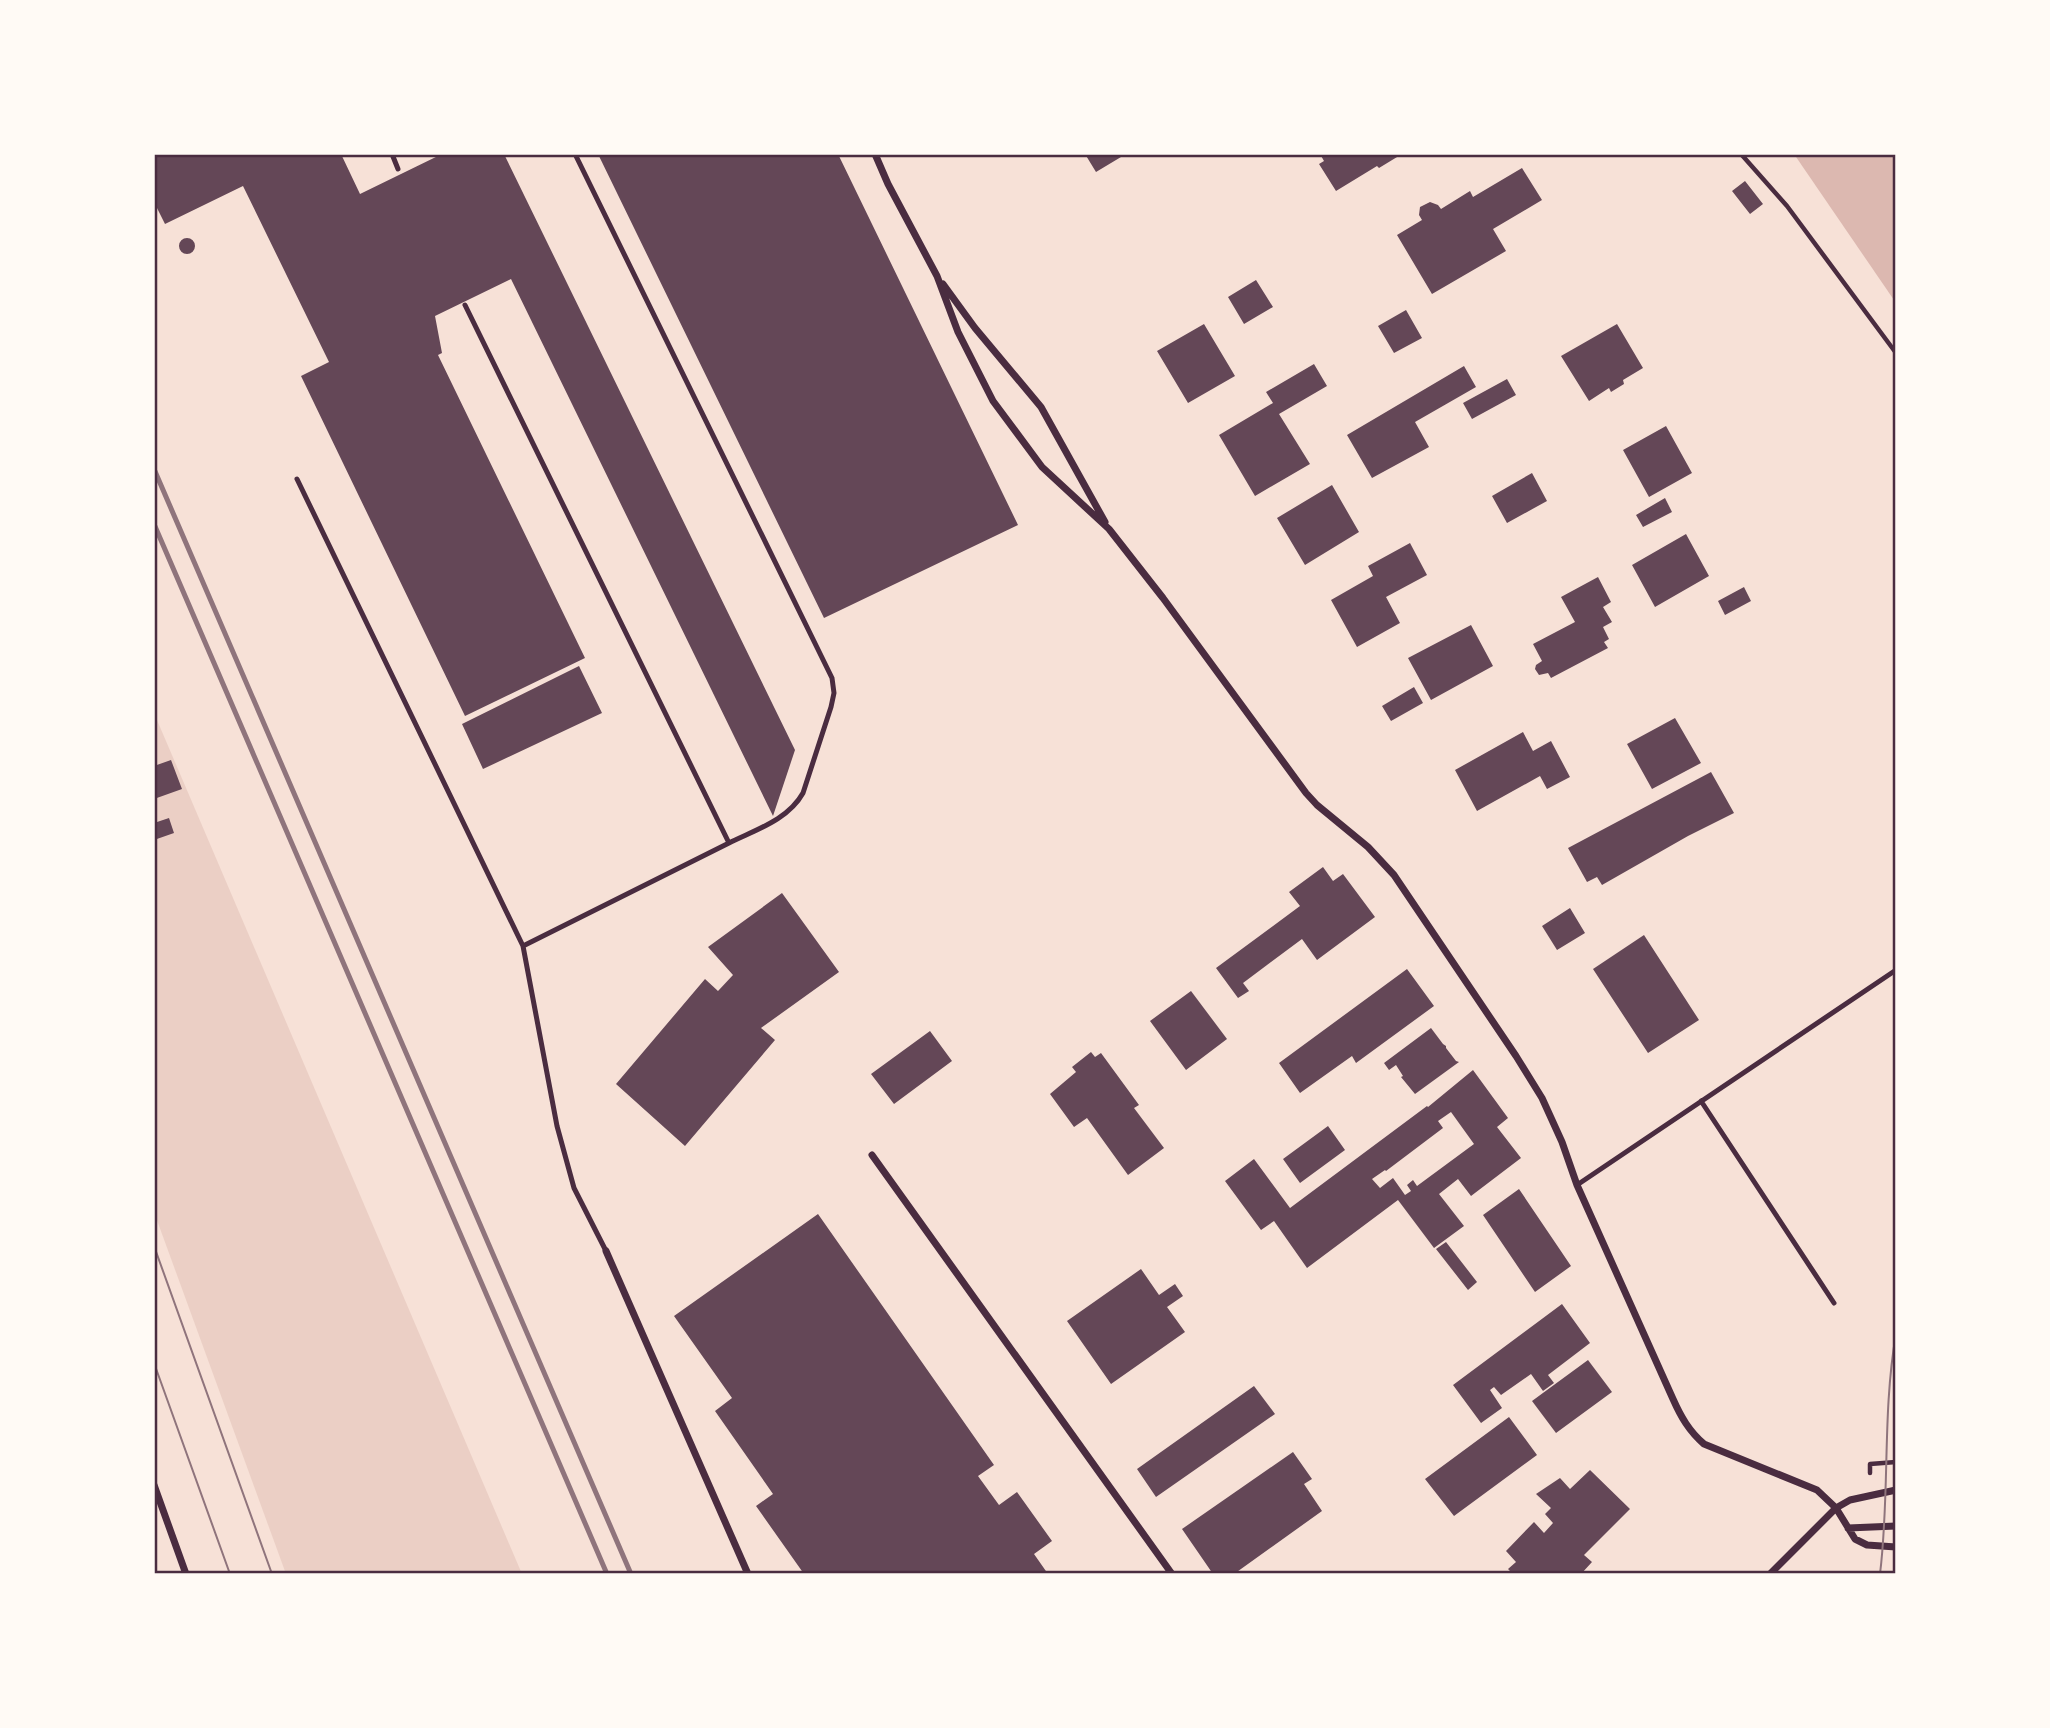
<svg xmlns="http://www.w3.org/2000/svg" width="2050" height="1728" font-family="'Space Grotesk',sans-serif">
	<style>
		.green { fill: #ebcfc5 }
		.water { fill: #dcb8b0 }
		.building { fill: #644757; fill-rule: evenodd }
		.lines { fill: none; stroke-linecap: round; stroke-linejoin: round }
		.path { stroke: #4a2c40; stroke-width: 4.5 }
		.service { stroke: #4a2c40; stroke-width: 5 }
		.minor { stroke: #4a2c40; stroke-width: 7 }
		.tram { stroke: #8f747c; stroke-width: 2 }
		.rail { stroke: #8f747c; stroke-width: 5 }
		.neatline { fill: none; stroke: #4a2c40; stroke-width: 2.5 }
	</style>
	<rect width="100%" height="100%" fill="#f7e1d7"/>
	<!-- green -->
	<path class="green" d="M 154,713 L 522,1574 L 286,1574 L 154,1212 Z"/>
	<!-- water -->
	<path class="water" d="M 1794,154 L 1896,154 L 1896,303 Z"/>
	<!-- building -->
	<path class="building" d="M 154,154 L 341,154 L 360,194 L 442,154 L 504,154 L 795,750 L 773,816 L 511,279 L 435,316 L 442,353 L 438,355 L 585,658 L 465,716 L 301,376 L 329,362 L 243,186 L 165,224 L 154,202 Z
		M 598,154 L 838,154 L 1018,525 L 824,618 Z
		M 1085,154 L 1126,154 L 1096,172 Z
		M 1320,154 L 1402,154 L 1379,168 L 1377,166 L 1336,191 L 1319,164 L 1324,161 Z
		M 1522,168 L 1542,200 L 1493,229 L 1506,251 L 1432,294 L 1397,235 L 1422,220 L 1419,215 L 1420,207 L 1430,202 L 1438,205 L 1441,209 L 1470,191 L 1473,197 Z
		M 1745,181 L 1763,204 L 1750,214 L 1732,191 Z
		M179 246a8 8 0 1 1 16 0a8 8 0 1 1-16 0Z
		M 1256,280 L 1273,307 L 1244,324 L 1228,297 Z
		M 1406,310 L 1422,338 L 1394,353 L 1378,326 Z
		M 1204,324 L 1235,376 L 1188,403 L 1157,351 Z
		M 1617,324 L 1643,368 L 1623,380 L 1624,384 L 1611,392 L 1609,388 L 1589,401 L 1561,356 Z
		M 1314,364 L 1327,386 L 1279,414 L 1310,464 L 1255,496 L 1219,435 L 1273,403 L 1266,392 Z
		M 1464,366 L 1476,387 L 1415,422 L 1429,447 L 1372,478 L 1347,435 Z
		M 1507,379 L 1516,395 L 1472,419 L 1463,403 Z
		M 1666,426 L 1692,473 L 1649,497 L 1623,450 Z
		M 1532,473 L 1547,501 L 1507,523 L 1492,496 Z
		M 1332,485 L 1359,532 L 1305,565 L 1277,518 Z
		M 1665,498 L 1672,512 L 1643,527 L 1636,515 Z
		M 1686,534 L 1709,576 L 1655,607 L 1632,565 Z
		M 1410,543 L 1427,575 L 1386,597 L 1400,623 L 1357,647 L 1331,600 L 1373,576 L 1368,566 Z
		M 1598,577 L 1611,602 L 1603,607 L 1612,622 L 1603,627 L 1609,639 L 1604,642 L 1608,648 L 1551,678 L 1548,673 L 1539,675 L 1535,669 L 1536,665 L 1542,661 L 1533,644 L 1575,622 L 1561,597 Z
		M 1744,587 L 1751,601 L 1725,615 L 1718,601 Z
		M 1471,625 L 1493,666 L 1431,700 L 1408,658 Z
		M 579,666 L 602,713 L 483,769 L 462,724 Z
		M 1414,687 L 1423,703 L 1391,721 L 1382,706 Z
		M 1675,718 L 1701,763 L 1652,789 L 1627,744 Z
		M 1523,732 L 1533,751 L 1551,741 L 1570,777 L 1547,789 L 1540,776 L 1477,811 L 1455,770 Z
		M 171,760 L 182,789 L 154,799 L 154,766 Z
		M 1711,772 L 1734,813 L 1688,836 L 1602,885 L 1597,877 L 1587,882 L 1568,848 Z
		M 169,818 L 174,833 L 154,840 L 154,823 Z
		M 1323,867 L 1333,881 L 1343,874 L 1375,917 L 1317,960 L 1302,939 L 1243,983 L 1249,991 L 1238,998 L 1216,968 L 1300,906 L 1289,892 Z
		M 782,893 L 839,972 L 761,1028 L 775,1040 L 685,1146 L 616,1084 L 705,979 L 718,991 L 733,975 L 708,947 Z
		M 1570,908 L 1585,933 L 1557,950 L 1542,926 Z
		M 1644,935 L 1699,1020 L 1648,1053 L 1593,969 Z
		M 1407,969 L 1434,1006 L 1356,1063 L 1352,1056 L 1300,1093 L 1279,1063 Z
		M 1191,991 L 1227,1039 L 1186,1070 L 1150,1021 Z
		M 1431,1028 L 1443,1044 L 1446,1046 L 1446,1048 L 1456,1061 L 1459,1062 L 1415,1094 L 1401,1077 L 1403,1076 L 1396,1065 L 1389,1070 L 1384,1063 Z
		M 930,1031 L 952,1061 L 894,1104 L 871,1074 Z
		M 1091,1052 L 1095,1057 L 1101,1053 L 1139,1105 L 1134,1108 L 1164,1148 L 1128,1175 L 1087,1118 L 1074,1127 L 1050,1094 L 1076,1072 L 1072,1067 Z
		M 1473,1070 L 1508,1118 L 1497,1127 L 1521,1158 L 1471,1196 L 1458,1179 L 1439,1194 L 1464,1226 L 1434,1248 L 1398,1200 L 1307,1268 L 1274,1221 L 1261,1230 L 1225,1181 L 1254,1159 L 1290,1208 L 1427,1106 L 1428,1107 ZM 1451,1112 L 1474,1144 L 1417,1186 L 1413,1180 L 1407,1185 L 1411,1191 L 1405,1195 L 1393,1178 L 1380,1188 L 1372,1179 L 1385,1170 L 1386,1171 L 1443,1128 L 1438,1121 Z
		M 1328,1126 L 1345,1150 L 1300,1183 L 1283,1159 Z
		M 1519,1189 L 1571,1266 L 1535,1292 L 1483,1215 Z
		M 818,1214 L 994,1465 L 978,1476 L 999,1505 L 1017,1492 L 1052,1541 L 1034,1554 L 1048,1574 L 804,1574 L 756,1506 L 773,1494 L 715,1411 L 732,1398 L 674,1316 Z
		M 1446,1242 L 1477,1282 L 1468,1290 L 1436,1249 Z
		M 1141,1269 L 1159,1295 L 1175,1284 L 1183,1296 L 1167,1307 L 1185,1332 L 1111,1384 L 1067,1321 Z
		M 1562,1304 L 1590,1343 L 1548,1375 L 1554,1383 L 1543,1391 L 1531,1374 L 1501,1395 L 1494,1387 L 1490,1390 L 1502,1408 L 1481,1423 L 1453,1385 Z
		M 1588,1360 L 1612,1392 L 1556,1433 L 1532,1401 Z
		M 1254,1386 L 1275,1414 L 1156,1497 L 1137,1469 Z
		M 1509,1417 L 1537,1455 L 1454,1516 L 1425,1479 Z
		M 1293,1452 L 1312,1479 L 1304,1484 L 1322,1511 L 1234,1574 L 1213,1574 L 1182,1529 Z
		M 1590,1470 L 1630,1509 L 1584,1555 L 1592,1562 L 1581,1574 L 1513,1574 L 1508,1569 L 1516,1562 L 1506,1551 L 1534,1522 L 1544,1533 L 1553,1523 L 1545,1514 L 1551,1508 L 1536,1494 L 1560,1478 L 1570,1489 Z"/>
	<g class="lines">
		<!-- path -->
		<path class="path" d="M 1741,154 L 1787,206 L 1896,353
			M 1870,1473 L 1870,1464 L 1896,1462"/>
		<!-- service -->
		<path class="service" d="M 392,154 L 398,169
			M 575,154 L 832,678 L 834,693 L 831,707 L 803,793 C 788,820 755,830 729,843
			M 465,305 L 729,843 L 523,946 L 557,1126 L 574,1188 L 606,1251
			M 297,479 L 523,946
			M 1701,1101 L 1834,1303
			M 1577,1185 L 1896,970"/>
		<!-- minor -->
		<path class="minor" d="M 875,154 L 888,184 L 937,276 L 958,332 L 993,401 L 1042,467 L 1109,529 L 1163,598 L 1306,793 L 1317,805 L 1368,847 L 1394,875 L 1516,1056 L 1542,1098 L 1562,1142 L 1577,1185 L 1673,1399 C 1681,1417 1689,1431 1704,1444 L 1817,1490 L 1836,1508 L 1855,1539 L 1867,1545 L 1896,1547
			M 943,284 L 975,328 L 1041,407 L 1105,522
			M 872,1155 L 1172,1574
			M 606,1251 L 748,1574
			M 154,1485 L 186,1574
			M 1848,1528 L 1896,1526
			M 1770,1574 L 1836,1508 L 1850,1500 L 1896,1490"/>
		<!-- tram -->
		<path class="tram" d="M 154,1246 L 272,1574
			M 154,1363 L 230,1574
			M 1880,1574 C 1890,1494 1882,1413 1896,1334"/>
		<!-- rail -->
		<path class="rail" d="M 154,469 L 631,1574
			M 154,524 L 607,1574"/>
	</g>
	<!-- border -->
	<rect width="2050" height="1728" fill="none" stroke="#fffaf5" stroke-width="312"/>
	<rect x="156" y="156" width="1738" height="1416" class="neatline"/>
</svg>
